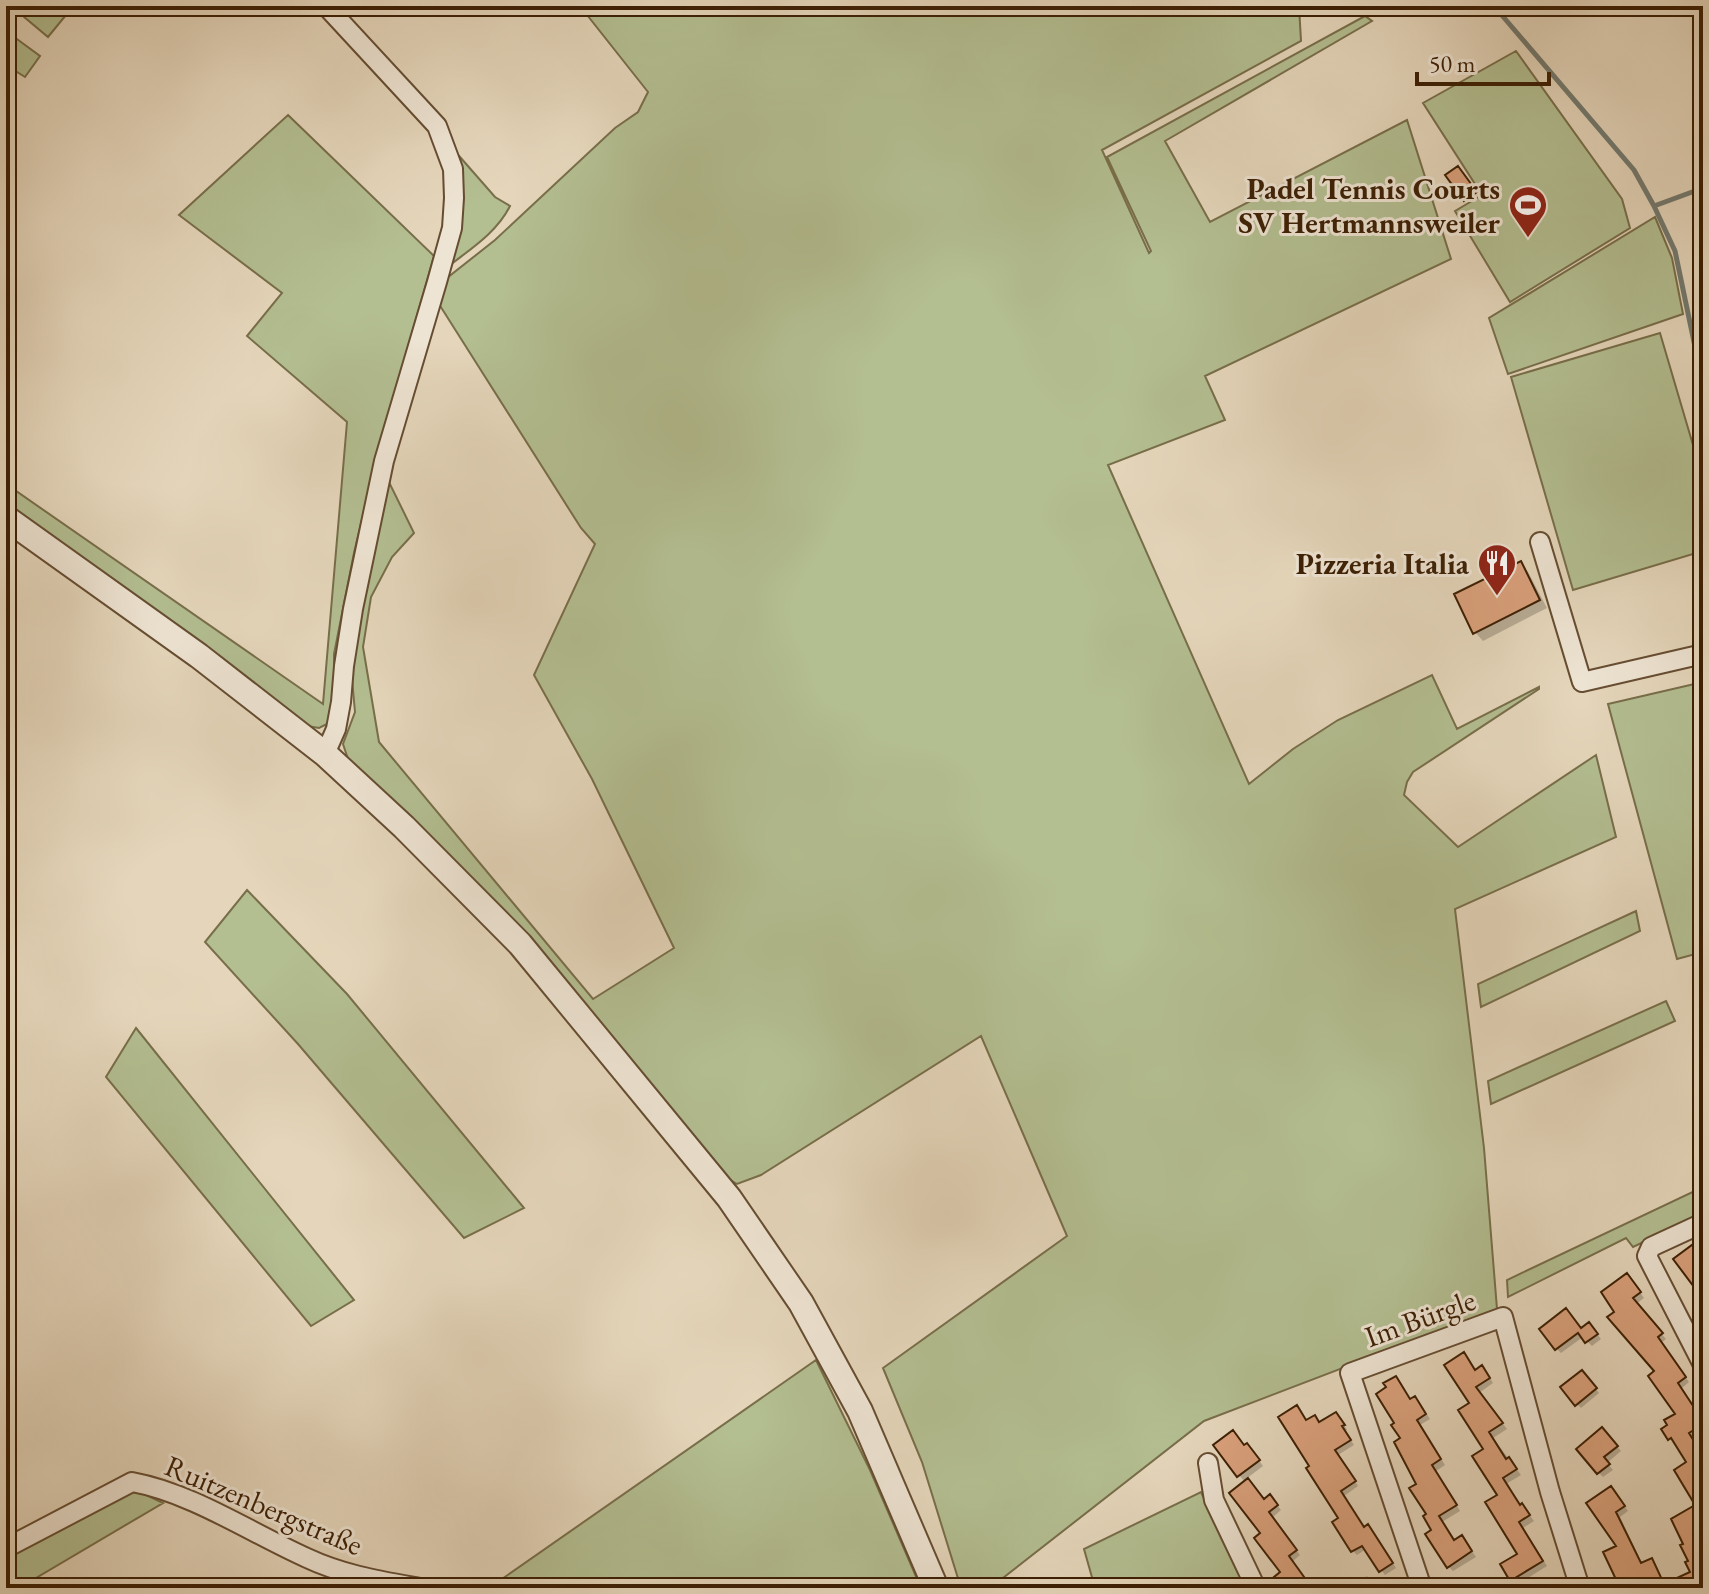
<svg xmlns="http://www.w3.org/2000/svg" width="1709" height="1594" font-family="'EB Garamond',serif">
	<style>
		.green { fill: #b3be91; stroke: #786e4a; stroke-width: 2 }
		.shadow { fill: #0003 }
		.lines { fill: none; stroke-linecap: round; stroke-linejoin: round }
		.stream { stroke: #737a70; stroke-width: 5 }
		.building { fill: #daa17c; stroke: #3c1f04; stroke-width: 2 }
		.minor-casing { stroke: #664d32; stroke-width: 22 }
		.tertiary-casing { stroke: #664d32; stroke-width: 28 }
		.minor { stroke: #eee4d3; stroke-width: 18 }
		.tertiary { stroke: #eee4d3; stroke-width: 24 }
		.labels { text-anchor: middle; dominant-baseline: central; stroke-width: 6; stroke-linejoin: round; paint-order: stroke }
		.poi-label { font-size: 30px; font-weight: bold; fill: #3c1f04; stroke: #eee4d3; text-anchor: end }
		.street-label { font-size: 30px; fill: #3c1f04; stroke: #eee4d3 }
	</style>
	<rect width="100%" height="100%" fill="#e5d6bb"/>
	<filter id="stains"><feTurbulence type="fractalNoise" baseFrequency=".0025" numOctaves="4"/><feColorMatrix values="0 0 0 0 .2 0 0 0 0 .09 0 0 0 0 .02 0 0 0 .5 -.17"/></filter>
	<radialGradient id="worn" r=".72"><stop offset=".6" stop-color="#630" stop-opacity="0"/><stop offset="1" stop-color="#630" stop-opacity=".3"/></radialGradient>
	<!-- green -->
	<path class="green" d="M 11,6 L 56,6 L 66,15 L 48,37 Z
		M 580,6 L 1299,6 L 1301,41 L 1102,150 L 1149,253 L 1151,251 L 1107,157 L 1365,16 L 1372,21 L 1165,141 L 1210,222 L 1407,120 L 1451,259 L 1205,376 L 1225,420 L 1108,465 L 1249,784 L 1293,749 L 1338,720 L 1432,675 L 1457,729 L 1539,687 L 1539,689 L 1413,772 L 1407,782 L 1404,795 L 1458,847 L 1596,755 L 1616,837 L 1455,909 L 1484,1148 L 1497,1309 L 1204,1421 L 990,1588 L 961,1588 L 922,1462 L 883,1368 L 1067,1236 L 981,1036 L 761,1175 L 737,1184 L 714,1170 L 587,1010 L 457,864 L 349,762 L 343,744 L 355,712 L 350,657 L 386,476 L 414,533 L 392,557 L 371,597 L 363,647 L 379,742 L 593,999 L 674,948 L 592,779 L 534,675 L 595,544 L 581,528 L 437,301 L 447,278 L 495,240 L 615,128 L 638,112 L 648,92 Z
		M 6,31 L 40,56 L 25,77 L 6,65 Z
		M 1516,51 L 1622,199 L 1630,228 L 1510,302 L 1455,211 L 1482,195 L 1423,103 Z
		M 288,115 L 434,256 L 378,452 L 354,553 L 334,654 L 334,710 L 329,723 L 319,728 L 307,726 L 6,507 L 6,484 L 323,704 L 347,422 L 247,336 L 282,293 L 179,215 Z
		M 460,157 L 495,197 L 510,206 C 497,232 472,248 450,265 L 463,204 Z
		M 1655,217 L 1672,258 L 1683,314 L 1508,374 L 1489,318 Z
		M 1660,333 L 1703,479 L 1703,551 L 1573,590 L 1511,377 Z
		M 1703,682 L 1703,952 L 1677,959 L 1608,704 Z
		M 247,890 L 347,994 L 524,1208 L 464,1238 L 298,1044 L 205,942 Z
		M 1636,911 L 1640,931 L 1481,1007 L 1478,984 Z
		M 1666,1001 L 1675,1021 L 1491,1104 L 1488,1081 Z
		M 136,1028 L 354,1300 L 311,1326 L 106,1077 Z
		M 1703,1187 L 1703,1214 L 1633,1247 L 1626,1238 L 1508,1297 L 1507,1280 Z
		M 816,1360 L 870,1470 L 921,1588 L 489,1588 Z
		M 136,1490 L 163,1503 L 19,1588 L 6,1588 L 6,1555 Z
		M 1201,1492 L 1246,1588 L 1095,1588 L 1084,1549 Z"/>
	<!-- shadow -->
	<path class="shadow" d="M 1520,563 L 1528,572 L 1547,608 L 1483,641 L 1475,632 Z
		M 1632,1281 L 1644,1298 L 1636,1304 L 1666,1339 L 1661,1343 L 1689,1382 L 1682,1388 L 1703,1421 L 1703,1431 L 1692,1439 L 1703,1456 L 1703,1487 L 1676,1443 L 1670,1439 L 1663,1429 L 1678,1414 L 1657,1372 L 1617,1312 Z
		M 1593,1329 L 1601,1339 L 1592,1346 L 1583,1337 L 1561,1353 L 1557,1349 L 1581,1330 Z
		M 1469,1360 L 1476,1371 L 1487,1373 L 1493,1383 L 1479,1393 L 1507,1429 L 1493,1438 L 1521,1475 L 1506,1484 L 1534,1521 L 1523,1528 L 1547,1566 L 1517,1585 L 1503,1565 L 1519,1555 L 1472,1403 Z
		M 1586,1377 L 1599,1393 L 1581,1408 L 1577,1404 Z
		M 1395,1378 L 1411,1401 L 1415,1398 L 1420,1404 L 1430,1419 L 1420,1425 L 1445,1465 L 1436,1471 L 1460,1511 L 1442,1522 L 1455,1541 L 1462,1537 L 1476,1557 L 1453,1571 L 1448,1566 L 1434,1530 L 1403,1439 Z
		M 1297,1407 L 1307,1421 L 1320,1424 L 1340,1418 L 1347,1430 L 1345,1431 L 1354,1445 L 1338,1455 L 1358,1486 L 1344,1496 L 1365,1529 L 1372,1531 L 1396,1568 L 1385,1575 L 1366,1549 L 1357,1555 L 1353,1551 L 1335,1523 L 1341,1519 L 1311,1467 Z
		M 1607,1434 L 1621,1451 L 1607,1463 L 1613,1470 L 1603,1477 L 1598,1472 Z
		M 1245,1447 L 1252,1451 L 1263,1466 L 1246,1479 L 1264,1501 L 1274,1501 L 1281,1510 L 1272,1518 L 1300,1555 L 1292,1562 L 1305,1580 L 1307,1578 L 1316,1588 L 1285,1588 L 1283,1572 L 1263,1534 L 1245,1482 L 1239,1475 Z
		M 1616,1494 L 1628,1511 L 1620,1517 L 1643,1565 L 1652,1560 L 1666,1585 L 1703,1588 L 1631,1588 L 1619,1546 L 1589,1504 Z
		M 1367,1576 L 1377,1588 L 1348,1588 Z
		M 1135,1578 L 1144,1588 L 1125,1588 Z"/>
	<g class="lines">
		<!-- stream -->
		<path class="stream" d="M 1494,6 L 1634,170 L 1654,206 L 1675,251 L 1703,385
			M 1654,206 L 1703,188"/>
	</g>
	<!-- building -->
	<path class="building" d="M 1458,166 L 1477,192 L 1464,201 L 1445,175 Z
		M 1521,561 L 1540,600 L 1473,634 L 1454,594 Z
		M 1696,1242 L 1703,1251 L 1703,1299 L 1673,1259 Z
		M 1627,1273 L 1641,1292 L 1633,1298 L 1663,1333 L 1658,1337 L 1686,1377 L 1678,1383 L 1703,1421 L 1703,1424 L 1689,1433 L 1703,1456 L 1703,1588 L 1620,1588 L 1603,1552 L 1616,1546 L 1586,1503 L 1611,1486 L 1625,1506 L 1616,1512 L 1641,1563 L 1652,1558 L 1664,1584 L 1690,1572 L 1685,1562 L 1688,1561 L 1680,1545 L 1683,1544 L 1671,1519 L 1695,1505 L 1674,1470 L 1686,1462 L 1671,1438 L 1668,1440 L 1661,1429 L 1667,1425 L 1664,1420 L 1675,1414 L 1648,1376 L 1654,1371 L 1607,1317 L 1614,1312 L 1601,1292 Z
		M 1566,1308 L 1581,1328 L 1589,1322 L 1598,1334 L 1585,1343 L 1578,1333 L 1555,1350 L 1539,1329 Z
		M 1464,1352 L 1475,1370 L 1482,1365 L 1490,1378 L 1476,1387 L 1503,1423 L 1489,1432 L 1506,1459 L 1509,1457 L 1517,1469 L 1503,1478 L 1520,1505 L 1522,1503 L 1530,1515 L 1519,1522 L 1543,1561 L 1510,1581 L 1500,1564 L 1517,1554 L 1485,1502 L 1497,1495 L 1472,1456 L 1483,1449 L 1458,1410 L 1469,1403 L 1444,1365 Z
		M 1582,1370 L 1597,1388 L 1575,1406 L 1560,1387 Z
		M 1396,1376 L 1410,1399 L 1415,1396 L 1426,1414 L 1417,1420 L 1441,1459 L 1432,1465 L 1457,1505 L 1439,1516 L 1454,1540 L 1462,1535 L 1472,1551 L 1447,1568 L 1425,1534 L 1431,1530 L 1423,1516 L 1426,1514 L 1409,1488 L 1416,1484 L 1394,1442 L 1400,1438 L 1391,1425 L 1394,1423 L 1376,1394 L 1386,1387 L 1383,1383 Z
		M 1297,1405 L 1306,1420 L 1315,1415 L 1319,1422 L 1336,1412 L 1345,1425 L 1342,1426 L 1351,1440 L 1335,1450 L 1356,1481 L 1341,1491 L 1364,1527 L 1368,1524 L 1393,1563 L 1379,1572 L 1362,1546 L 1351,1552 L 1332,1522 L 1338,1518 L 1306,1468 L 1309,1466 L 1278,1417 Z
		M 1602,1427 L 1618,1446 L 1604,1457 L 1610,1464 L 1597,1474 L 1576,1449 Z
		M 1233,1430 L 1244,1445 L 1247,1443 L 1260,1460 L 1237,1477 L 1213,1445 Z
		M 1248,1478 L 1264,1499 L 1270,1494 L 1278,1505 L 1269,1512 L 1297,1550 L 1289,1556 L 1312,1588 L 1282,1588 L 1274,1577 L 1280,1572 L 1254,1538 L 1260,1533 L 1229,1493 Z"/>
	<g class="lines">
		<!-- minor casing -->
		<g class="minor-casing">
			<path id="minor" d="M 1540,542 L 1582,682 L 1703,654
				M 325,754 L 336,729 L 341,702 L 344,666 L 353,609 L 384,461 L 437,282 L 452,228 L 454,198 L 453,169 L 437,126 L 326,6
				M 1703,1223 L 1651,1247 L 1647,1256 L 1703,1365
				M 1208,1463 L 1214,1500 L 1256,1588
				M 6,1548 L 132,1482 C 192,1493 251,1533 307,1558 C 343,1575 381,1581 420,1588
				M 1422,1588 L 1350,1373 L 1503,1317 L 1550,1492 L 1580,1588"/>
		</g>
		<!-- tertiary casing -->
		<g class="tertiary-casing">
			<path id="tertiary" d="M 6,518 L 199,656 L 325,754 L 404,827 L 520,944 L 729,1198 L 801,1303 L 860,1411 L 936,1588"/>
		</g>
		<!-- minor -->
		<use href="#minor" class="minor"/>
		<!-- tertiary -->
		<use href="#tertiary" class="tertiary"/>
	</g>
	<!-- icons -->
	<defs>
		<g id="stadium-pin" transform="scale(2)"><path d="M0 17L-7.5 6A9.5 9.5 0 1 1 7.5 6Z" fill="#8f2418" stroke="#eee4d3"/><path d="M0-5a6.5 5 0 1 0 0 10a6.5 5 0 1 0 0-10ZM-3.5-1.8h7v3.6h-7Z" fill="#fff"/></g>
		<g id="restaurant-pin" transform="scale(2)"><path d="M0 17L-7.5 6A9.5 9.5 0 1 1 7.5 6Z" fill="#8f2418" stroke="#eee4d3"/><path d="M-5-6h1v4h1v-4h1v4h1v-4h1v5L-1.5 .5V6h-2V.5L-5-1ZM5-6V6H3V1.5H1.5Q1.5-4 5-6Z" fill="#fff"/></g>
	</defs>
	<g fill-rule="evenodd">
		<use href="#stadium-pin" x="1528" y="205"/>
		<use href="#restaurant-pin" x="1497" y="563"/>
	</g>
	<g class="labels">
		<!-- poi labels -->
		<g class="poi-label">
			<text x="1500" y="188">Padel Tennis Courts<tspan x="1500" dy="34">SV Hertmannsweiler</tspan></text>
			<text x="1469" y="563">Pizzeria Italia</text>
		</g>
		<!-- street labels -->
		<g class="street-label">
			<text transform="translate(1420 1318) rotate(-20)">Im Bürgle</text>
			<text transform="translate(264 1505) rotate(23)">Ruitzenbergstraße</text>
		</g>
	</g>
	<!-- margin -->
	<rect width="1709" height="1594" fill="none" stroke="#e5d6bb" stroke-width="32"/>
	<rect x="8" y="8" width="1693" height="1578" fill="none" stroke="#3c1f04" stroke-width="4"/>
	<rect x="16" y="16" width="1677" height="1562" fill="none" stroke="#3c1f04" stroke-width="2"/>
	<!-- scale -->
	<path d="M1417 72v12h132v-12" fill="none" stroke="#3c1f04" stroke-width="4"/>
	<text x="1429" y="72" font-size="24" fill="#3c1f04" stroke="#eee4d3" stroke-width="6" paint-order="stroke">50 m</text>
	<rect width="100%" height="100%" filter="url(#stains)"/>
	<rect width="100%" height="100%" fill="url(#worn)"/>
</svg>
